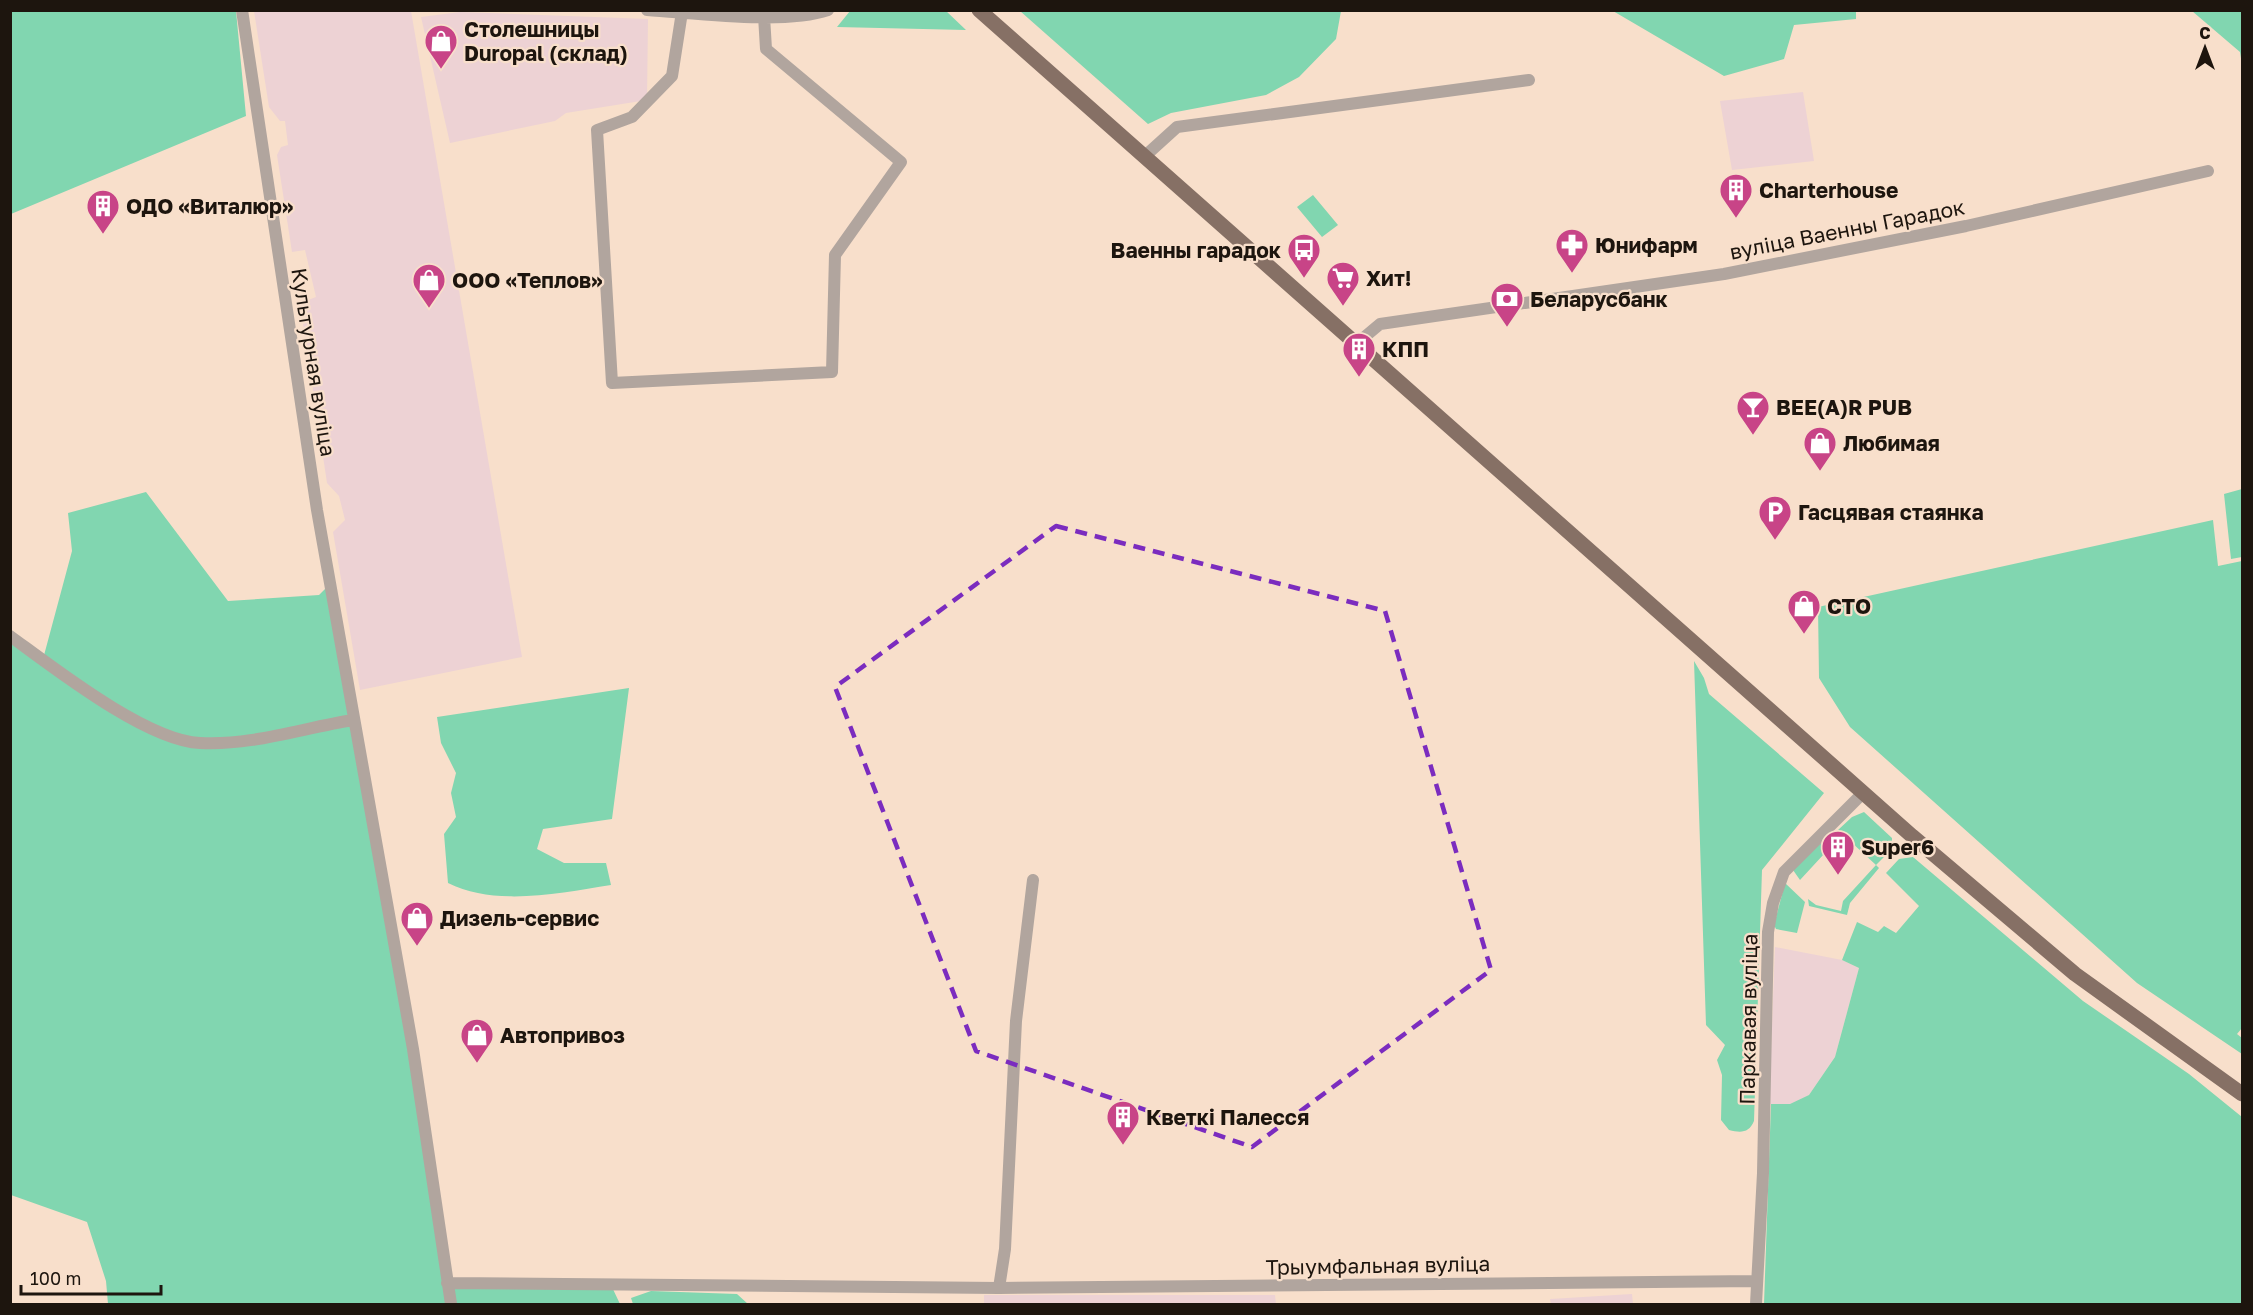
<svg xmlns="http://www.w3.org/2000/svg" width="2253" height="1315" font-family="'Golos Text',sans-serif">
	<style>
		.industrial { fill: #edd2d4 }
		.green { fill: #81d6b0 }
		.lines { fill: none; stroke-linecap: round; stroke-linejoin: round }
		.minor { stroke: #b1a59e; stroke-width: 12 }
		.major { stroke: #867065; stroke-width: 15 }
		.marked { fill: none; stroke: #7b2cbf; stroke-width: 4.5; stroke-dasharray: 12 8; stroke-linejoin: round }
		.labels { text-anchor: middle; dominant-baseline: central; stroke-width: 4.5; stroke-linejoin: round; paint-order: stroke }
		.poi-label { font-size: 21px; font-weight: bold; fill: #1d150e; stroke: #f8dfcb; text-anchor: start }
		.street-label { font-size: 21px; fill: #1d150e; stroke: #f8dfcb }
	</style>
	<rect width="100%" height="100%" fill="#f8dfcb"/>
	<!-- industrial -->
	<path class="industrial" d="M 254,11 L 411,11 L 522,657 L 360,690 L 333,532 L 345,520 L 339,496 L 327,483 L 300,303 L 316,297 L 305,250 L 292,252 L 277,155 L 281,147 L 288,145 L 285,121 L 280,121 L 269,107 Z
		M 460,12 L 648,19 L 647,100 L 566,113 L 555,121 L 450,143 L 421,17 Z
		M 1803,92 L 1814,161 L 1732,170 L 1720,101 Z
		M 1775,947 L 1842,960 L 1859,968 L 1835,1057 L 1809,1095 L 1790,1105 L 1769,1104 Z
		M 1632,1294 L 1633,1304 L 1551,1304 L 1550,1299 Z
		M 984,1295 L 1275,1295 L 1276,1304 L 984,1304 Z"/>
	<!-- green -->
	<path class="green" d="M 945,10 L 966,30 L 837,27 L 850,11 Z
		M 1856,10 L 1856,19 L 1794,25 L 1784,59 L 1724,76 L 1613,11 Z
		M 11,11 L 236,11 L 246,116 L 11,214 Z
		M 1020,11 L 1341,11 L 1336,39 L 1299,77 L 1266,95 L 1171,113 L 1148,124 Z
		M 2192,11 L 2242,11 L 2242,65 L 2240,52 Z
		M 1313,195 L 1338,225 L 1322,237 L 1297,207 Z
		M 2242,489 L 2242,557 L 2231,559 L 2224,494 Z
		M 146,492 L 228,601 L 319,595 L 330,584 L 447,1283 L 611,1285 L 620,1304 L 108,1304 L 106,1281 L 87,1222 L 11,1195 L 11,636 L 43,659 L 72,551 L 68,513 Z
		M 2213,520 L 2218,566 L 2242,561 L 2242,1028 L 2237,1034 L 2242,1038 L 2242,1054 L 2137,983 L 1850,727 L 1819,678 L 1818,607 Z
		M 1694,661 L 1704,678 L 1709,694 L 1824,793 L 1762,870 L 1754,1121 C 1749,1133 1741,1133 1729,1130 L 1721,1120 L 1722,1075 L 1717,1060 L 1725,1045 L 1706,1025 Z
		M 629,688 L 612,819 L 543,829 L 537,849 L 564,863 L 606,863 L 611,885 C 560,893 496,907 448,883 L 444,834 L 456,817 L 451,793 L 456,773 L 441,743 L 437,717 Z
		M 1864,812 L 1892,838 L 1892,849 L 1876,865 L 1879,868 L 1850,903 L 1847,915 L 1809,906 L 1808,899 L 1816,905 L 1841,911 L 1843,901 L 1876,865 L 1838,830 L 1852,817 Z
		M 1833,839 L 1836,841 L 1800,880 L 1793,870 C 1804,857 1816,842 1833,839 Z
		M 1913,857 L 2083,1001 L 2189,1074 L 2242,1117 L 2242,1304 L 1764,1304 L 1771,1104 L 1790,1104 L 1809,1095 L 1835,1057 L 1859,968 L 1842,960 L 1857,922 L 1878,932 L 1884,926 L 1896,933 L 1919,906 L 1886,873 L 1899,859 Z
		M 1785,883 L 1805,902 L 1797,933 L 1776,929 L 1774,925 Z
		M 651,1291 L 737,1294 L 748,1304 L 633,1304 L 631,1298 Z"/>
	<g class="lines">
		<!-- minor -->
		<path class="minor" d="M 242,10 L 317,510 L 413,1049 L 451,1304
			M 647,10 C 696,13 784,25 828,10
			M 682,12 L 672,76 L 632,117 L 597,130 L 612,383 L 832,372 L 835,255 L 901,162 L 766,49 L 764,16
			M 1145,156 L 1177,127 L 1529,80
			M 1355,345 L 1380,324 L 1724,274 L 1966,226 L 2208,171
			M 10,636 C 54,668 147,741 200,743 C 250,746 303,728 353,720
			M 447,1283 L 999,1288 L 1757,1281
			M 999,1288 L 1005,1249 L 1016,1021 L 1033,880
			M 1756,1304 L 1763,1173 L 1768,932 L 1773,903 L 1784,872 L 1863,793"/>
		<!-- major -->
		<path class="major" d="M 979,10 L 1912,836 L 2075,974 L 2242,1094"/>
	</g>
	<!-- marked area -->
	<path class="marked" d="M 1056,526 L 1385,611 L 1491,970 L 1252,1147 L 976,1051 L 835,687 Z"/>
	<!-- icons -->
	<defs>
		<g id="shop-pin" transform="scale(1.725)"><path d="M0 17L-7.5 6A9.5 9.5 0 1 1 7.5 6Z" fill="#c84487" stroke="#f8dfcb"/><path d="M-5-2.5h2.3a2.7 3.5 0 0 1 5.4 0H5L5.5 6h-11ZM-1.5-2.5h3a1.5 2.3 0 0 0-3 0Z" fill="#fff"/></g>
		<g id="building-pin" transform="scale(1.725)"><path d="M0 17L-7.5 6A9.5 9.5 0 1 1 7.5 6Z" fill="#c84487" stroke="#f8dfcb"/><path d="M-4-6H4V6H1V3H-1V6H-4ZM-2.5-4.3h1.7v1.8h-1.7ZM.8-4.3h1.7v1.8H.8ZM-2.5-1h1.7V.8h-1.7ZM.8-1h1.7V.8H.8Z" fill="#fff"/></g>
		<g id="pharmacy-pin" transform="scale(1.725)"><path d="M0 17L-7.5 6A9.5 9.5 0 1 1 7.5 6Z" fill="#c84487" stroke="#f8dfcb"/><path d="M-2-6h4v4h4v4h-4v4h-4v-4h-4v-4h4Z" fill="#fff"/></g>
		<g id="bus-pin" transform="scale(1.725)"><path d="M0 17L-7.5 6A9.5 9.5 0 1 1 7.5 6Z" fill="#c84487" stroke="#f8dfcb"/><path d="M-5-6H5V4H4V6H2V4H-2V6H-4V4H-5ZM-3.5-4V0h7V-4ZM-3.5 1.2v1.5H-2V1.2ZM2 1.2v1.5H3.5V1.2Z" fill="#fff"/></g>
		<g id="supermarket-pin" transform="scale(1.725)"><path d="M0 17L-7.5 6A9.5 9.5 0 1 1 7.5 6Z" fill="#c84487" stroke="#f8dfcb"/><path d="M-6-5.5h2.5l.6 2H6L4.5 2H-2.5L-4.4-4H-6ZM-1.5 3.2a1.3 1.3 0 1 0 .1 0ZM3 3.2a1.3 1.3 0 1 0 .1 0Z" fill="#fff"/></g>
		<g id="bank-pin" transform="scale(1.725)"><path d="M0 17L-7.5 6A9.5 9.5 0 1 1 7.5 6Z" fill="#c84487" stroke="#f8dfcb"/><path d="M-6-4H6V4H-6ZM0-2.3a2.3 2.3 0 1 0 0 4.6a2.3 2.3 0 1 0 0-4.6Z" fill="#fff"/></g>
		<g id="bar-pin" transform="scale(1.725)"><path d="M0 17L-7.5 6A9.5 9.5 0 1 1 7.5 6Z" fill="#c84487" stroke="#f8dfcb"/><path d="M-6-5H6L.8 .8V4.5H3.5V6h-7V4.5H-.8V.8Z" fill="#fff"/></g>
		<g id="parking-pin" transform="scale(1.725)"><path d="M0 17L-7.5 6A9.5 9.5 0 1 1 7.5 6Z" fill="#c84487" stroke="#f8dfcb"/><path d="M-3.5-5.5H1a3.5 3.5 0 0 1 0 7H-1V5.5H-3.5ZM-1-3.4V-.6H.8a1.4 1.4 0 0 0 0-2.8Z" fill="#fff"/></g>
	</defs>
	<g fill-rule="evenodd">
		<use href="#shop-pin" x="441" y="41"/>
		<use href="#building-pin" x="1736" y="190"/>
		<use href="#building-pin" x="103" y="206"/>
		<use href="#pharmacy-pin" x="1572" y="245"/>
		<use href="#bus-pin" x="1304" y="250"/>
		<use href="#supermarket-pin" x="1343" y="278"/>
		<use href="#shop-pin" x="429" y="280"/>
		<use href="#bank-pin" x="1507" y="299"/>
		<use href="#building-pin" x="1359" y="349"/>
		<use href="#bar-pin" x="1753" y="407"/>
		<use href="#shop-pin" x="1820" y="443"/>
		<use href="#parking-pin" x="1775" y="512"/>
		<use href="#shop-pin" x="1804" y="606"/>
		<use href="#building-pin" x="1838" y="847"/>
		<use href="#shop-pin" x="417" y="918"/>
		<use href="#shop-pin" x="477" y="1035"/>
		<use href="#building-pin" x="1123" y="1117"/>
	</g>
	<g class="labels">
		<!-- poi labels -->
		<g class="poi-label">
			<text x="464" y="29">Столешницы<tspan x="464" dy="24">Duropal (склад)</tspan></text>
			<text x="1759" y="190">Charterhouse</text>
			<text x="126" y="206">ОДО «Виталюр»</text>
			<text x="1595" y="245">Юнифарм</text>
			<text x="1281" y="250" text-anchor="end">Ваенны гарадок</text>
			<text x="1366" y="278">Хит!</text>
			<text x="452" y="280">ООО «Теплов»</text>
			<text x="1530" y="299">Беларусбанк</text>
			<text x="1382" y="349">КПП</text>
			<text x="1776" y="407">BEE(A)R PUB</text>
			<text x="1843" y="443">Любимая</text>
			<text x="1798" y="512">Гасцявая стаянка</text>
			<text x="1827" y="606">СТО</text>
			<text x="1861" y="847">Super6</text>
			<text x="440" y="918">Дизель-сервис</text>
			<text x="500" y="1035">Автопривоз</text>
			<text x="1146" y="1117">Кветкі Палесся</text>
		</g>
		<!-- street labels -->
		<g class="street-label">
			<text transform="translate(1847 229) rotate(-11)">вуліца Ваенны Гарадок</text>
			<text transform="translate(314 362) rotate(81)">Культурная вуліца</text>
			<text transform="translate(1748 1019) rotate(-89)">Паркавая вуліца</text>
			<text transform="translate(1378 1265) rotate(-1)">Трыумфальная вуліца</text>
		</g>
	</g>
	<!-- border -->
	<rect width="2253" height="1315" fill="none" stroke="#1d150e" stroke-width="24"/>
	<!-- north arrow -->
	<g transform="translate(2205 48)" stroke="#f8dfcb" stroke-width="4.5" paint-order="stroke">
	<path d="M0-4.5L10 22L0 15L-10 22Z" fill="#1d150e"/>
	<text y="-9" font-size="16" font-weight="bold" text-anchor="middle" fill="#1d150e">С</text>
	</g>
	<!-- scale -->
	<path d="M21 1285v9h140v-9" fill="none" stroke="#1d150e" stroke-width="3"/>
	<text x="30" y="1285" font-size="18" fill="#1d150e" stroke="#f8dfcb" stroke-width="4.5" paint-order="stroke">100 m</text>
</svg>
